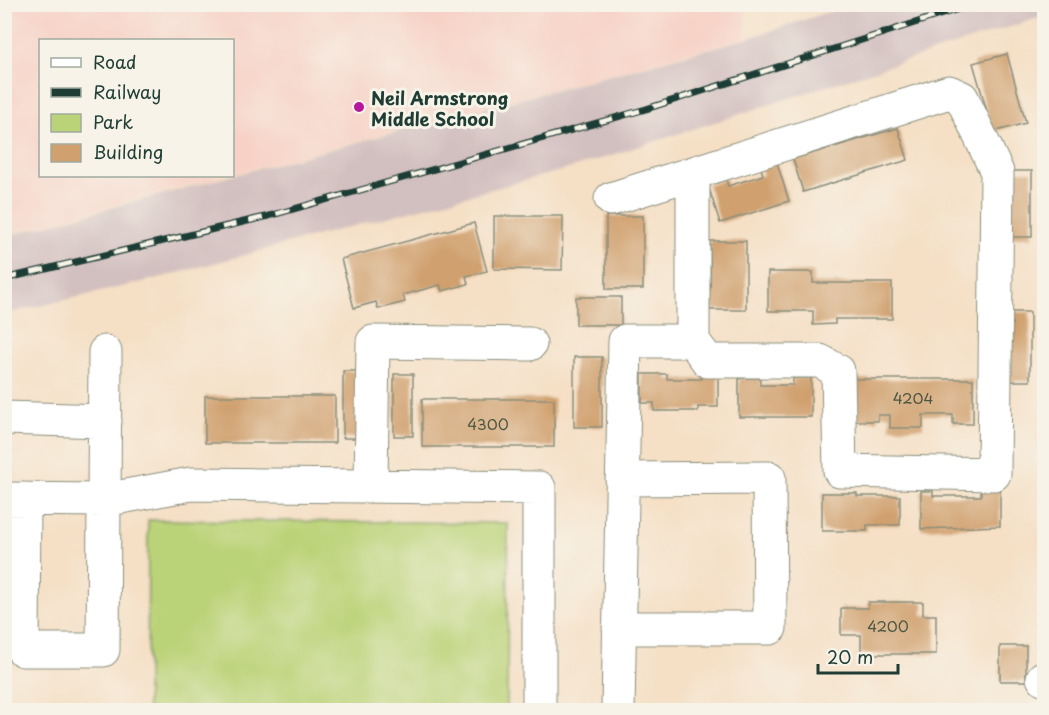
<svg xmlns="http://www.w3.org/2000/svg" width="1049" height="715" font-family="'Playpen Sans',sans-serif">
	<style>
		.built { fill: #f7d1c6 }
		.industrial { fill: #d2bfbf }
		.green { fill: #bbd378; stroke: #6d8856; stroke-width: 1.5 }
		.building { fill: #d0a06e }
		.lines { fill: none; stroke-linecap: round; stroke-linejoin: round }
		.minor-casing { stroke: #8a8e7c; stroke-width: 35 }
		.minor { stroke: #fff; stroke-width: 33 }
		.rail-casing { stroke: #1f3d34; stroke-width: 7 }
		.rail { stroke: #f7f3e8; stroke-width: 4.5; stroke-dasharray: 14; stroke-linecap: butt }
		.poi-dot { fill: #b5179e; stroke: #f7f3e8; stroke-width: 2 }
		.labels { text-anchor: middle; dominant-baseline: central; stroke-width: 6; stroke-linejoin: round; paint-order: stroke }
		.number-label { font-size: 15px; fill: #4b5642 }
		.poi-label { font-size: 18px; font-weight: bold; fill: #1f3d34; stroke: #f7f3e8; text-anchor: start }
	</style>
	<rect width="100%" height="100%" fill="#f7f3e8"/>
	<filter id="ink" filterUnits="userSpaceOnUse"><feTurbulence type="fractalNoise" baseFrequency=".0167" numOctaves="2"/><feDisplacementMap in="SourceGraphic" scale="12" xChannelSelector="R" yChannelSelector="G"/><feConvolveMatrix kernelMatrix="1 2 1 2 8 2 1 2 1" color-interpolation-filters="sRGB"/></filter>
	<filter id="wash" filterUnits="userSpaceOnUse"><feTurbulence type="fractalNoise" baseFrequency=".008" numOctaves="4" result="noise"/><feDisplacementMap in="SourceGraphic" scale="24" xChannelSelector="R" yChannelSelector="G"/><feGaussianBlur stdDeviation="1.35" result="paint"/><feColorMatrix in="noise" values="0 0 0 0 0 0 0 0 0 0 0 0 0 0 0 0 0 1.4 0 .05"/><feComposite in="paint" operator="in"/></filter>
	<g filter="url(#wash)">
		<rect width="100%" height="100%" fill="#f5dfc5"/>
		<!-- built -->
		<path class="built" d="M 5,4 L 746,4 L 745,38 L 233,174 L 232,40 L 40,40 L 40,176 L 226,176 L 5,234 Z"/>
		<!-- industrial -->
		<path class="industrial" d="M 853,4 L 1044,5 L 1044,16 L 575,167 L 151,280 L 5,314 L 5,236 L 749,38 Z"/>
		<!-- green -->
		<path class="green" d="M 148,520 L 508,523 L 507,710 L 147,710 Z"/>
		<g id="blocks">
			<!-- building -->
			<path class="building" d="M 1007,54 L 1026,123 L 993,132 L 973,63 Z
				M 898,128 L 908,160 L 803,192 L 793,159 Z
				M 777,163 L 789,201 L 720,223 L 708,185 L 726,179 L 728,186 L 763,175 L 761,168 Z
				M 1002,171 L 1032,171 L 1032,237 L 1002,237 Z
				M 494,216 L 563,216 L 562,270 L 494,269 Z
				M 606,216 L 643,216 L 643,289 L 606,289 Z
				M 474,223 L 487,271 L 466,276 L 468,284 L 442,291 L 440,285 L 403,295 L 405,302 L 378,309 L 376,302 L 354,308 L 341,259 Z
				M 710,241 L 746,241 L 746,310 L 705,310 L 705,290 L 710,290 Z
				M 768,272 L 813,272 L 813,283 L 892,283 L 892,319 L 835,319 L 835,324 L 813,325 L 813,311 L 768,311 Z
				M 576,297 L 621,297 L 621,325 L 576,325 Z
				M 1000,312 L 1030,312 L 1030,381 L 1000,381 Z
				M 574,357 L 602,357 L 602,427 L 574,427 Z
				M 343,371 L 363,371 L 363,438 L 343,438 Z
				M 702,373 L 718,373 L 718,407 L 698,407 L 698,411 L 654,411 L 654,403 L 642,403 L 642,374 L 667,374 L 667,379 L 702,379 Z
				M 394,374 L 413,374 L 413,436 L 394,436 Z
				M 739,378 L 760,378 L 760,385 L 793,385 L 793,378 L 811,378 L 811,417 L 739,417 Z
				M 854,379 L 973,379 L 973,424 L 953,424 L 953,415 L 923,415 L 923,428 L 890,428 L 890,415 L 878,415 L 878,421 L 854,421 Z
				M 205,396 L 335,396 L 335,443 L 205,443 Z
				M 422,399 L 554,399 L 554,447 L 422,447 Z
				M 981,488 L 1000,488 L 1000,526 L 921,529 L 921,491 L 933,491 L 933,496 L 981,496 Z
				M 822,493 L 857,493 L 857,496 L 900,496 L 900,525 L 867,525 L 867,531 L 822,531 Z
				M 868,602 L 923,602 L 923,615 L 936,615 L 936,654 L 861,654 L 861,635 L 841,635 L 841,608 L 868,608 Z
				M 1000,646 L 1026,646 L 1026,681 L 1000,681 Z"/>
		</g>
	</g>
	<g filter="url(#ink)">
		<use href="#blocks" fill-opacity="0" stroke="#8a8e7c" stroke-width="1.5"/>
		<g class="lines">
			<!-- minor casing -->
			<g class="minor-casing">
				<path id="minor" d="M 611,199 L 949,92 L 962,98 L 997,172 L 994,474 L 840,471 L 838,371 L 820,361 L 708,361 L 693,341 L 625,341 L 618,710
					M 693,341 L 693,174
					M 4,418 L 105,421
					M 371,486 L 373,342 L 530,344
					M 4,499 L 104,500 L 191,484 L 539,488 L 539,710
					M 24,499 L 23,650 L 103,650 L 105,352
					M 619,628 L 770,628 L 769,478 L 622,479
					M 1043,678 L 1044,678"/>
			</g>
			<!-- minor -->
			<use href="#minor" class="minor"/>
			<!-- rail casing -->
			<g class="rail-casing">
				<path id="rail" d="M 4,279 L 269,216 L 646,109 L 974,4"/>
			</g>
			<!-- rail -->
			<use href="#rail" class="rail"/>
		</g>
	</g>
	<!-- markers -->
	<circle class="poi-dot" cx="359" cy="107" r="6"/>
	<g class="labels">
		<!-- number labels -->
		<g class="number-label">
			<text x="913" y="397">4204</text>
			<text x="488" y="423">4300</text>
			<text x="888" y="625">4200</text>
		</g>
		<!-- poi labels -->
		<g class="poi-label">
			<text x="371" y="97">Neil Armstrong<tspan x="371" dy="21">Middle School</tspan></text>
		</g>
	</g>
	<!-- margin -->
	<rect width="1049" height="715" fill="none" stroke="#f7f3e8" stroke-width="24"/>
	<!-- legend -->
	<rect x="39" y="39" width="195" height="138" fill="#f7f3e8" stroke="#a1aaa0" stroke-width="1.5"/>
	<rect x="51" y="58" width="30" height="9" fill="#ffffff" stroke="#a1aaa0" stroke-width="1.5"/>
	<text x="93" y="69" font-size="18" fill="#1f3d34">Road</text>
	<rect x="51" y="88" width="30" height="9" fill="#1f3d34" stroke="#a1aaa0" stroke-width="1.5"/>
	<text x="93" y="99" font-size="18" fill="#1f3d34">Railway</text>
	<rect x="51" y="114" width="30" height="18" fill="#bbd378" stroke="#a1aaa0" stroke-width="1.5"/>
	<text x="93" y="129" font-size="18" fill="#1f3d34">Park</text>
	<rect x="51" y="144" width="30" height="18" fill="#d0a06e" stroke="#a1aaa0" stroke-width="1.5"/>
	<text x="93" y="159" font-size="18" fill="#1f3d34">Building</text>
	<!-- scale -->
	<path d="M818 664v9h80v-9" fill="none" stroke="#1f3d34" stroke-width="3"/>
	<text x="827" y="664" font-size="18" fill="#1f3d34" stroke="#f7f3e8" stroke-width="4.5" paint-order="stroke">20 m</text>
</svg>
